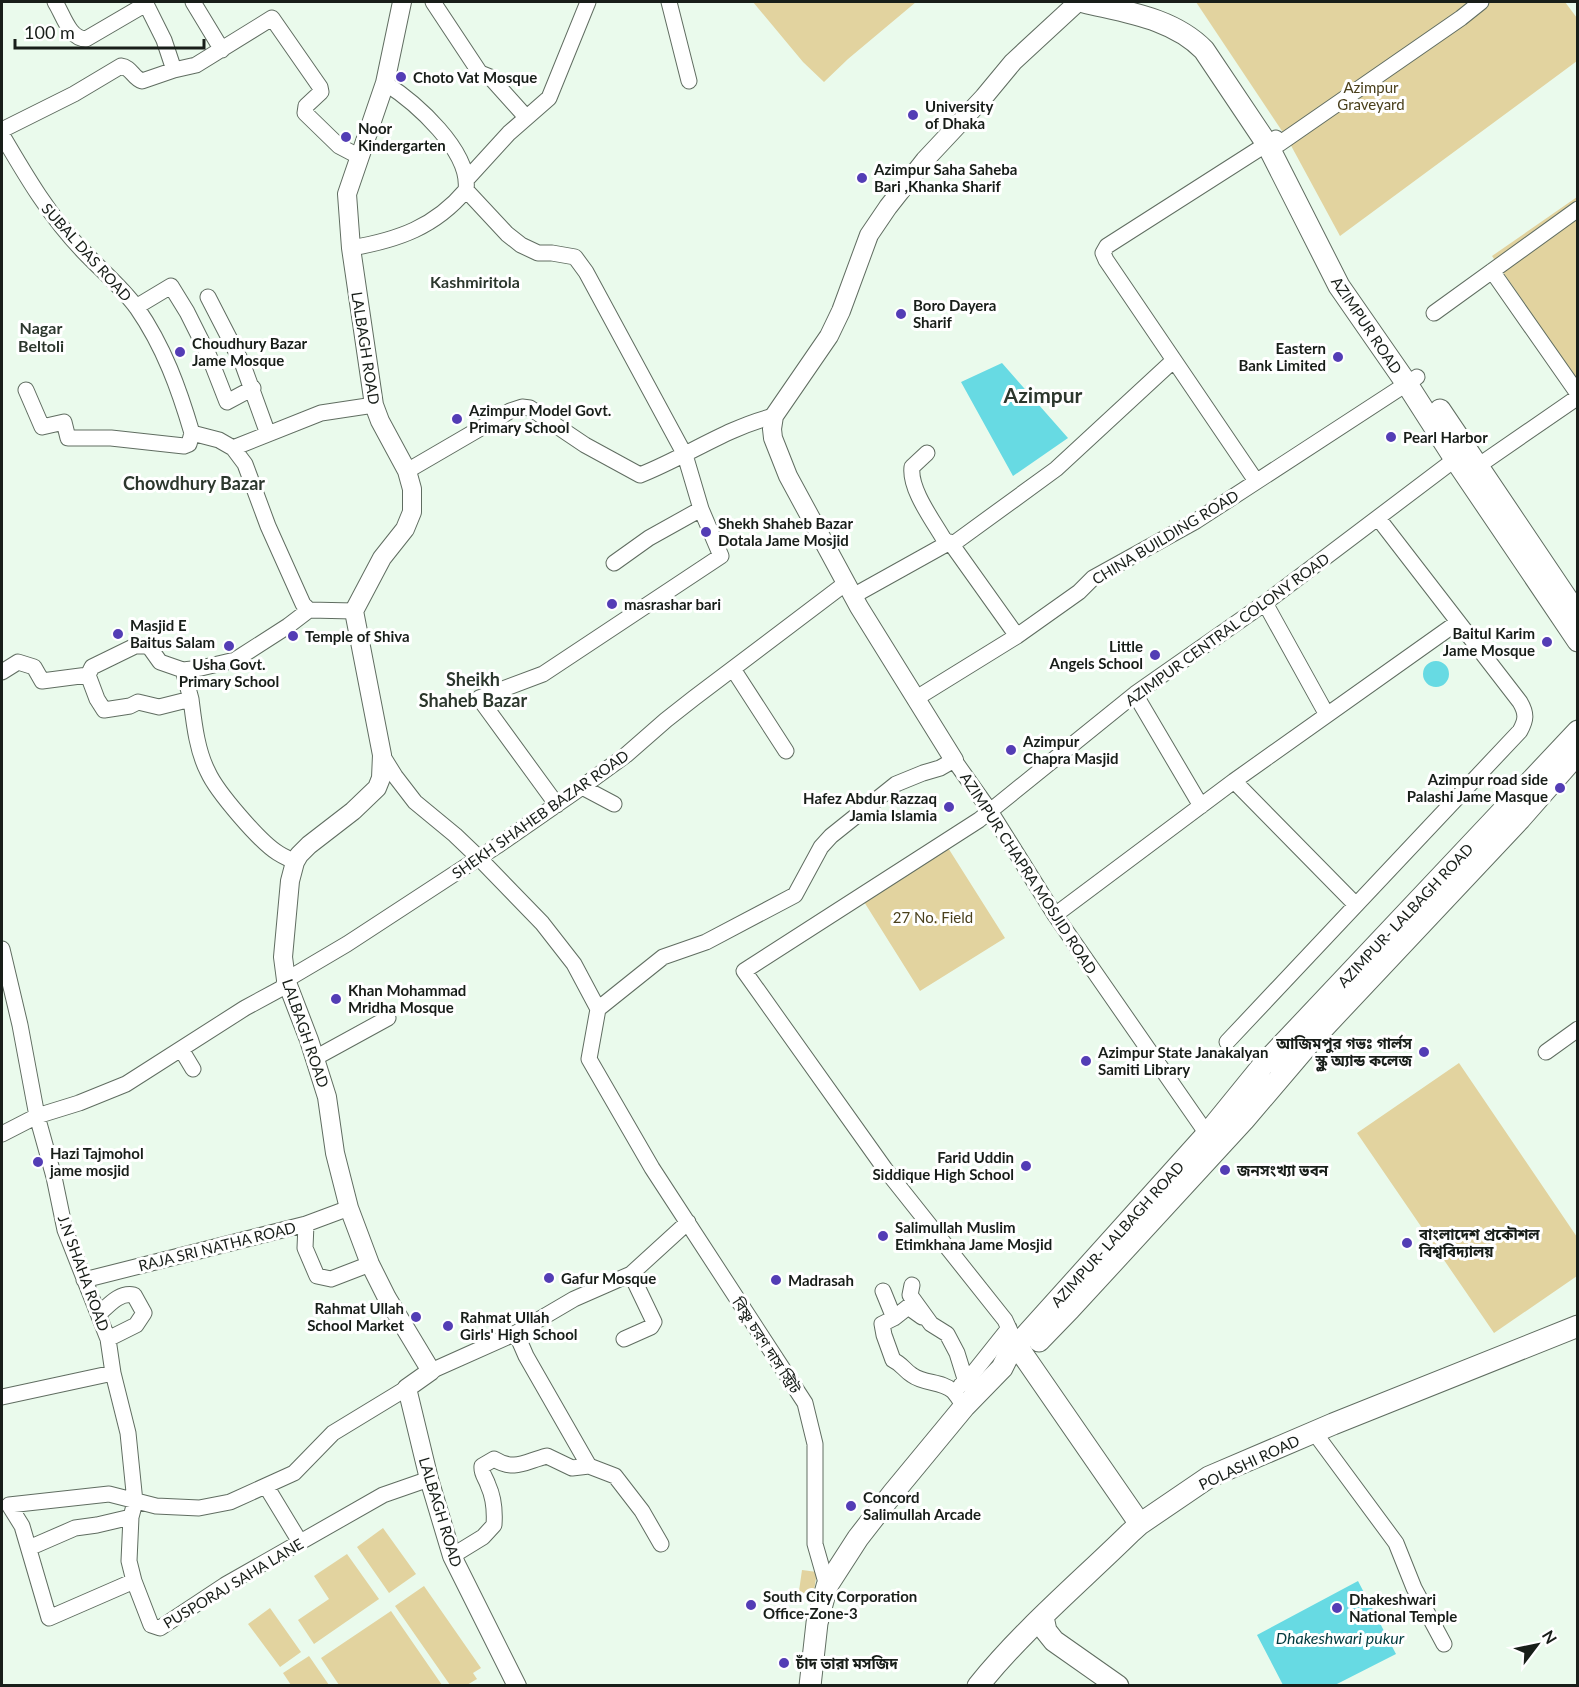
<svg xmlns="http://www.w3.org/2000/svg" width="1579" height="1687" font-family="Lato,'Noto Sans Bengali',sans-serif">
	<style>
		.green { fill: #e2d39f }
		.water { fill: #67dae3 }
		.lines { fill: none; stroke-linecap: round; stroke-linejoin: round }
		.minor-casing { stroke: #606d61; stroke-width: 17 }
		.tertiary-casing { stroke: #606d61; stroke-width: 20 }
		.secondary-casing { stroke: #606d61; stroke-width: 23 }
		.minor { stroke: #fff; stroke-width: 15 }
		.tertiary { stroke: #fff; stroke-width: 18 }
		.secondary { stroke: #fff; stroke-width: 21 }
		.poi-dot { fill: #533db5; stroke: #fff; stroke-width: 2 }
		.labels { text-anchor: middle; dominant-baseline: central; stroke-width: 6; stroke-linejoin: round; paint-order: stroke }
		.poi-label { font-size: 15px; font-weight: bold; fill: #181e19; stroke: #fff; text-anchor: start }
		.park-label { font-size: 15px; fill: #4a401c; stroke: #fff }
		.street-label { font-size: 15px; fill: #181e19; stroke: #fff }
		.neighbourhood-label { font-size: 16px; font-weight: bold; fill: #2c372d; stroke: #fff }
		.water-label { font-size: 16px; font-style: italic; fill: #013a3e; stroke: #fff }
		.quarter-label { font-size: 18px; font-weight: bold; fill: #2c372d; stroke: #fff }
		.district-label { font-size: 21px; font-weight: bold; fill: #2c372d; stroke: #fff }
	</style>
	<rect width="100%" height="100%" fill="#eafaec"/>
	<!-- green -->
	<path class="green" d="M 753,2 L 916,2 L 848,59 L 824,82 L 803,62 Z
		M 1196,2 L 1565,2 L 1577,18 L 1577,61 L 1340,236 L 1288,140 Z
		M 1577,197 L 1577,380 L 1492,256 Z
		M 945,843 L 1005,938 L 920,991 L 861,897 Z
		M 1459,1063 L 1577,1237 L 1577,1276 L 1494,1333 L 1357,1133 Z
		M 383,1528 L 416,1574 L 389,1593 L 357,1547 Z
		M 347,1554 L 379,1599 L 314,1644 L 298,1620 L 329,1599 L 314,1576 Z
		M 802,1570 L 817,1572 L 813,1597 L 799,1591 Z
		M 424,1586 L 481,1668 L 473,1673 L 477,1679 L 467,1685 L 450,1685 L 395,1606 Z
		M 270,1608 L 301,1652 L 280,1667 L 248,1624 Z
		M 391,1611 L 442,1685 L 339,1685 L 321,1658 Z
		M 309,1656 L 329,1685 L 291,1685 L 283,1673 Z"/>
	<!-- water -->
	<path class="water" d="M 1002,363 L 1068,438 L 1013,476 L 961,382 Z
		M1423 674a13 13 0 1 1 26 0a13 13 0 1 1-26 0Z
		M 1358,1581 L 1396,1654 L 1335,1685 L 1283,1685 L 1257,1635 Z"/>
	<g class="lines">
		<!-- minor casing -->
		<g class="minor-casing">
			<path id="minor" d="M 55,2 C 63,14 69,39 86,39 L 146,4
				M 145,2 L 164,40 L 174,70
				M 193,2 L 222,50
				M 433,2 L 480,73 L 490,77 L 526,117
				M 669,2 L 689,81
				M 385,83 C 415,102 471,151 466,190 L 507,234 L 521,245 L 538,253 L 552,253 L 575,257 L 586,272 L 685,455 L 701,509 L 649,538 L 614,563
				M 2,130 L 74,94 L 121,66 C 131,67 133,78 142,81 L 174,70 L 196,65 L 272,18 L 320,87 L 321,92 L 306,106 L 305,113 L 339,146 L 360,157
				M 2,135 C 26,176 50,217 83,251 C 101,270 122,287 137,308 C 164,347 179,389 192,433
				M 1279,144 L 1461,18 L 1481,2
				M 467,179 L 509,133 L 549,98 L 588,2
				M 351,248 C 398,240 435,227 466,190
				M 1492,271 L 1578,394
				M 208,297 L 243,365 L 268,434
				M 136,307 L 171,286 L 187,312 L 209,356 L 227,402 L 253,388
				M 1434,313 L 1578,209
				M 26,390 L 42,427 L 64,422 L 68,438 L 111,438 L 184,446 L 189,444 L 192,433
				M 192,433 L 219,440 L 233,448 L 245,464 L 268,526 L 303,604 L 309,610 L 354,611
				M 233,448 L 321,413 L 374,405
				M 927,453 L 912,467 C 909,490 935,523 946,543
				M 1478,466 L 1578,397
				M 407,471 L 510,411 L 522,407 L 530,408 L 585,445 L 640,475 C 686,457 726,428 774,416
				M 1256,481 L 1106,260 L 1103,253 L 1107,246 L 1276,138
				M 953,544 L 1056,469 L 1174,360
				M 853,596 L 950,542 L 1017,636
				M 1265,603 L 1327,715
				M 733,669 L 786,751
				M 2,672 L 18,662 L 34,667 L 42,681 L 88,675 L 92,667 L 135,646 L 146,646 L 150,648 L 160,662 L 183,670 L 201,668 L 235,660 L 288,626 L 309,610
				M 88,675 L 97,699 L 104,710 L 130,706 L 138,702 L 159,707 L 191,699 L 183,670
				M 1135,694 L 1201,806
				M 191,699 C 194,723 197,751 208,772 C 217,792 260,842 278,853 C 284,857 290,859 295,862
				M 915,699 L 1017,636 L 1079,592 L 1093,578 L 1196,521 L 1417,377
				M 382,755 L 395,776 L 415,802 L 455,835 L 478,857 L 542,923 L 574,964 L 598,1009 L 589,1059 L 652,1168 L 805,1403 L 815,1444 L 815,1544 L 827,1586
				M 1234,781 L 1355,904
				M 582,787 L 614,804
				M 557,805 L 479,698 L 543,674 L 721,556 L 701,509
				M 1055,915 L 1234,781 L 1458,622
				M 2,949 L 20,1025 L 37,1116 L 54,1177 L 65,1230 L 108,1339 L 113,1373 L 128,1433 L 135,1502 L 131,1517 L 129,1561 L 134,1581 L 151,1625 L 160,1628 L 225,1585 L 383,1495 L 429,1479
				M 598,1009 L 663,957 L 706,942 L 795,895 L 821,847 L 831,836 L 896,784 L 923,773 L 940,768 L 954,760 L 990,811 L 1055,915 L 1207,1134
				M 1227,1042 L 1520,731 C 1526,720 1527,714 1520,702 L 1378,518
				M 181,1049 L 193,1069
				M 1546,1052 L 1578,1029
				M 315,1058 L 388,1018
				M 2,1134 L 37,1116 L 79,1103 L 126,1084 L 245,1008 L 282,988 L 286,980 L 347,944 L 497,846 L 582,787 L 626,755 L 666,720 L 694,698 L 846,583
				M 306,1224 L 305,1248 L 317,1276 L 331,1279 L 370,1264
				M 84,1280 L 306,1224 L 349,1208
				M 912,1285 L 910,1295 L 931,1324 L 947,1334 L 957,1353 L 966,1382
				M 883,1291 L 894,1318 L 908,1307 L 922,1317
				M 99,1314 C 109,1305 119,1292 134,1295 L 144,1313 L 136,1325 L 108,1339
				M 894,1318 L 882,1324 L 884,1335 L 893,1360 C 902,1364 904,1370 912,1375 C 924,1384 942,1381 953,1391 C 957,1395 961,1402 964,1407
				M 516,1333 L 526,1356 L 589,1466 L 615,1476 L 642,1511 L 661,1544
				M 624,1339 L 651,1327 L 654,1322 L 631,1274
				M 1017,1346 L 1005,1320 L 885,1169 L 744,971 L 979,820 L 1135,694 L 1265,603 L 1462,454
				M 431,1371 L 516,1333 L 574,1299 L 631,1274 L 688,1222
				M 961,1385 L 966,1382 L 1009,1328
				M 2,1397 L 113,1373
				M 1314,1432 L 1396,1543 L 1414,1588 L 1444,1644
				M 266,1486 L 300,1542
				M 29,1548 L 75,1528 L 97,1525 L 131,1517
				M 452,1556 L 483,1537 L 494,1525 C 495,1511 494,1498 488,1485 C 486,1478 481,1474 482,1466 L 494,1459 C 515,1472 526,1461 547,1456 L 572,1468 L 589,1466
				M 134,1581 L 49,1618 L 22,1526 L 9,1505 L 109,1494 L 156,1506 L 199,1508 L 230,1502 L 294,1473 L 333,1433 L 407,1388"/>
		</g>
		<!-- tertiary casing -->
		<g class="tertiary-casing">
			<path id="tertiary" d="M 402,2 L 385,83 L 347,194 L 351,248 L 374,405 L 380,421 L 407,471 L 412,489 L 412,512 L 405,529 L 382,558 L 354,611 L 382,755 L 381,778 L 377,788 L 353,811 L 309,845 L 299,855 L 295,862 L 290,881 L 283,957 L 286,980 L 309,1040 L 327,1097 L 335,1153 L 349,1208 L 370,1264 L 387,1298 L 431,1371 L 407,1388 L 429,1479 L 452,1556 L 517,1686
				M 954,760 L 859,607 L 788,476 L 773,438 L 772,429 L 774,416 L 829,336 L 841,311 L 869,235 L 888,207 L 925,160 L 984,97 L 1013,62 L 1078,2"/>
		</g>
		<!-- secondary casing -->
		<g class="secondary-casing">
			<path id="secondary" d="M 1084,2 C 1125,12 1173,18 1204,50 L 1267,144 L 1339,286 L 1407,384 L 1455,459 L 1578,641
				M 1440,410 L 1578,615
				M 1039,1341 L 1070,1309 L 1244,1120 L 1313,1039 L 1520,819 L 1578,753
				M 1017,1346 L 1140,1524
				M 1043,1617 L 1046,1631 L 1054,1641 L 1118,1686
				M 810,1686 L 817,1623 L 827,1586 L 858,1538 L 893,1493 L 964,1407 L 1002,1368 L 1009,1354 L 1207,1134 L 1264,1064 L 1578,731
				M 978,1686 C 1023,1630 1079,1583 1130,1533 L 1140,1524 L 1209,1477 L 1333,1424 L 1578,1326"/>
		</g>
		<!-- minor -->
		<use href="#minor" class="minor"/>
		<!-- tertiary -->
		<use href="#tertiary" class="tertiary"/>
		<!-- secondary -->
		<use href="#secondary" class="secondary"/>
	</g>
	<!-- markers -->
	<g class="poi-dot">
		<circle cx="401" cy="77" r="6"/>
		<circle cx="913" cy="115" r="6"/>
		<circle cx="346" cy="137" r="6"/>
		<circle cx="862" cy="178" r="6"/>
		<circle cx="901" cy="314" r="6"/>
		<circle cx="180" cy="352" r="6"/>
		<circle cx="1338" cy="357" r="6"/>
		<circle cx="457" cy="419" r="6"/>
		<circle cx="1391" cy="437" r="6"/>
		<circle cx="706" cy="532" r="6"/>
		<circle cx="612" cy="604" r="6"/>
		<circle cx="118" cy="634" r="6"/>
		<circle cx="293" cy="636" r="6"/>
		<circle cx="1547" cy="642" r="6"/>
		<circle cx="229" cy="646" r="6"/>
		<circle cx="1155" cy="655" r="6"/>
		<circle cx="1011" cy="750" r="6"/>
		<circle cx="1560" cy="788" r="6"/>
		<circle cx="949" cy="807" r="6"/>
		<circle cx="336" cy="999" r="6"/>
		<circle cx="1424" cy="1052" r="6"/>
		<circle cx="1086" cy="1061" r="6"/>
		<circle cx="38" cy="1162" r="6"/>
		<circle cx="1026" cy="1166" r="6"/>
		<circle cx="1225" cy="1170" r="6"/>
		<circle cx="883" cy="1236" r="6"/>
		<circle cx="1407" cy="1243" r="6"/>
		<circle cx="549" cy="1278" r="6"/>
		<circle cx="776" cy="1280" r="6"/>
		<circle cx="416" cy="1317" r="6"/>
		<circle cx="448" cy="1326" r="6"/>
		<circle cx="851" cy="1506" r="6"/>
		<circle cx="751" cy="1605" r="6"/>
		<circle cx="1337" cy="1608" r="6"/>
		<circle cx="784" cy="1663" r="6"/>
	</g>
	<g class="labels">
		<!-- poi labels -->
		<g class="poi-label">
			<text x="413" y="77">Choto Vat Mosque</text>
			<text x="925" y="106">University<tspan x="925" dy="17">of Dhaka</tspan></text>
			<text x="358" y="128">Noor<tspan x="358" dy="17">Kindergarten</tspan></text>
			<text x="874" y="169">Azimpur Saha Saheba<tspan x="874" dy="17">Bari ,Khanka Sharif</tspan></text>
			<text x="913" y="305">Boro Dayera<tspan x="913" dy="17">Sharif</tspan></text>
			<text x="192" y="343">Choudhury Bazar<tspan x="192" dy="17">Jame Mosque</tspan></text>
			<text x="1326" y="348" text-anchor="end">Eastern<tspan x="1326" dy="17">Bank Limited</tspan></text>
			<text x="469" y="410">Azimpur Model Govt.<tspan x="469" dy="17">Primary School</tspan></text>
			<text x="1403" y="437">Pearl Harbor</text>
			<text x="718" y="523">Shekh Shaheb Bazar<tspan x="718" dy="17">Dotala Jame Mosjid</tspan></text>
			<text x="624" y="604">masrashar bari</text>
			<text x="130" y="625">Masjid E<tspan x="130" dy="17">Baitus Salam</tspan></text>
			<text x="1535" y="633" text-anchor="end">Baitul Karim<tspan x="1535" dy="17">Jame Mosque</tspan></text>
			<text x="305" y="636">Temple of Shiva</text>
			<text x="1143" y="646" text-anchor="end">Little<tspan x="1143" dy="17">Angels School</tspan></text>
			<text x="229" y="664" text-anchor="middle">Usha Govt.<tspan x="229" dy="17">Primary School</tspan></text>
			<text x="1023" y="741">Azimpur<tspan x="1023" dy="17">Chapra Masjid</tspan></text>
			<text x="1548" y="779" text-anchor="end">Azimpur road side<tspan x="1548" dy="17">Palashi Jame Masque</tspan></text>
			<text x="937" y="798" text-anchor="end">Hafez Abdur Razzaq<tspan x="937" dy="17">Jamia Islamia</tspan></text>
			<text x="348" y="990">Khan Mohammad<tspan x="348" dy="17">Mridha Mosque</tspan></text>
			<text x="1412" y="1043" text-anchor="end">আজিমপুর গভঃ গার্লস<tspan x="1412" dy="17">স্কুল অ্যান্ড কলেজ</tspan></text>
			<text x="1098" y="1052">Azimpur State Janakalyan<tspan x="1098" dy="17">Samiti Library</tspan></text>
			<text x="50" y="1153">Hazi Tajmohol<tspan x="50" dy="17">jame mosjid</tspan></text>
			<text x="1014" y="1157" text-anchor="end">Farid Uddin<tspan x="1014" dy="17">Siddique High School</tspan></text>
			<text x="1237" y="1170">জনসংখ্যা ভবন</text>
			<text x="895" y="1227">Salimullah Muslim<tspan x="895" dy="17">Etimkhana Jame Mosjid</tspan></text>
			<text x="1419" y="1234">বাংলাদেশ প্রকৌশল<tspan x="1419" dy="17">বিশ্ববিদ্যালয়</tspan></text>
			<text x="561" y="1278">Gafur Mosque</text>
			<text x="788" y="1280">Madrasah</text>
			<text x="404" y="1308" text-anchor="end">Rahmat Ullah<tspan x="404" dy="17">School Market</tspan></text>
			<text x="460" y="1317">Rahmat Ullah<tspan x="460" dy="17">Girls' High School</tspan></text>
			<text x="863" y="1497">Concord<tspan x="863" dy="17">Salimullah Arcade</tspan></text>
			<text x="763" y="1596">South City Corporation<tspan x="763" dy="17">Office-Zone-3</tspan></text>
			<text x="1349" y="1599">Dhakeshwari<tspan x="1349" dy="17">National Temple</tspan></text>
			<text x="796" y="1663">চাঁদ তারা মসজিদ</text>
		</g>
		<!-- park labels -->
		<g class="park-label">
			<text x="1371" y="87">Azimpur<tspan x="1371" dy="17">Graveyard</tspan></text>
			<text x="933" y="917">27 No. Field</text>
		</g>
		<!-- street labels -->
		<g class="street-label">
			<text transform="translate(87 252) rotate(48)">SUBAL DAS ROAD</text>
			<text transform="translate(1367 325) rotate(56)">AZIMPUR ROAD</text>
			<text transform="translate(366 348) rotate(81)">LALBAGH ROAD</text>
			<text transform="translate(1165 537) rotate(-31)">CHINA BUILDING ROAD</text>
			<text transform="translate(1227 629) rotate(-36)">AZIMPUR CENTRAL COLONY ROAD</text>
			<text transform="translate(540 814) rotate(-35)">SHEKH SHAHEB BAZAR ROAD</text>
			<text transform="translate(1029 873) rotate(57)">AZIMPUR CHAPRA MOSJID ROAD</text>
			<text transform="translate(1405 915) rotate(-47)">AZIMPUR- LALBAGH ROAD</text>
			<text transform="translate(306 1033) rotate(71)">LALBAGH ROAD</text>
			<text transform="translate(1117 1234) rotate(-48)">AZIMPUR- LALBAGH ROAD</text>
			<text transform="translate(217 1246) rotate(-14)">RAJA SRI NATHA ROAD</text>
			<text transform="translate(84 1273) rotate(70)">J.N SHAHA ROAD</text>
			<text transform="translate(767 1345) rotate(57)">বিষ্ণু চরণ দাস স্ট্রিট</text>
			<text transform="translate(1249 1462) rotate(-25)">POLASHI ROAD</text>
			<text transform="translate(441 1512) rotate(73)">LALBAGH ROAD</text>
			<text transform="translate(233 1583) rotate(-31)">PUSPORAJ SAHA LANE</text>
		</g>
		<!-- neighbourhood labels -->
		<g class="neighbourhood-label">
			<text x="475" y="281">Kashmiritola</text>
			<text x="41" y="327">Nagar<tspan x="41" dy="18">Beltoli</tspan></text>
		</g>
		<!-- water labels -->
		<g class="water-label">
			<text x="1340" y="1637">Dhakeshwari pukur</text>
		</g>
		<!-- quarter labels -->
		<g class="quarter-label">
			<text x="194" y="483">Chowdhury Bazar</text>
			<text x="473" y="679">Sheikh<tspan x="473" dy="21">Shaheb Bazar</tspan></text>
		</g>
		<!-- district labels -->
		<g class="district-label">
			<text x="1043" y="394">Azimpur</text>
		</g>
	</g>
	<!-- border -->
	<rect width="1579" height="1687" fill="none" stroke="#181e19" stroke-width="6"/>
	<!-- north arrow -->
	<g transform="translate(1537 1645) rotate(58)" stroke="#ffffff" stroke-width="4.5" paint-order="stroke">
	<path d="M0-4.5L10 22L0 15L-10 22Z" fill="#181e19"/>
	<text y="-9" font-size="16" font-weight="bold" text-anchor="middle" fill="#181e19">N</text>
	</g>
	<!-- scale -->
	<path d="M15 39v9h189v-9" fill="none" stroke="#181e19" stroke-width="3"/>
	<text x="24" y="39" font-size="18" fill="#181e19" stroke="#ffffff" stroke-width="4.5" paint-order="stroke">100 m</text>
</svg>
